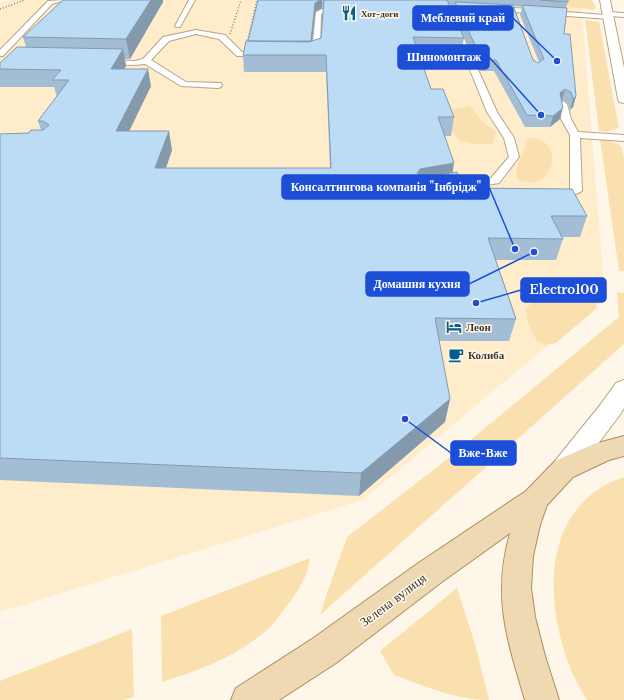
<svg xmlns="http://www.w3.org/2000/svg" width="624" height="700" font-family="'Libre Baskerville',serif">
	<style>
		.built { fill: #feeccb }
		.green { fill: #fbe0af }
		.lines { fill: none; stroke-linecap: round; stroke-linejoin: round }
		.service-casing { stroke: #b7a585; stroke-width: 2 }
		.secondary-casing { stroke: #b7a585; stroke-width: 2 }
		.primary-casing { stroke: #a99061; stroke-width: 2 }
		.service { fill: #fff; fill-rule: evenodd }
		.secondary { fill: #fff; fill-rule: evenodd }
		.primary { fill: #eed9b2; fill-rule: evenodd }
		.rail { stroke: #8b8477; stroke-width: 1.5; stroke-dasharray: 1 2; stroke-linecap: butt }
		.wall { fill: #a2bdd4; fill-rule: evenodd }
		.shaded-wall { fill: #849aac }
		.building { fill: #bcdcf6; stroke: #849aac }
		.labels { text-anchor: middle; dominant-baseline: central; stroke-width: 3; stroke-linejoin: round; paint-order: stroke }
		.far-poi-label { font-size: 9px; font-weight: bold; fill: #3e372a; stroke: #fef7e9; text-anchor: start }
		.poi-label { font-size: 11px; font-weight: bold; fill: #3e372a; stroke: #fef7e9; text-anchor: start }
		.near-street-label { font-size: 13px; fill: #3e372a; stroke: #fef7e9 }
		.leader { fill: none; stroke: #1d4ed8; stroke-width: 1.5 }
		.callout-dot { fill: #1d4ed8; stroke: #fef7e9; stroke-width: 1.5 }
		.callout { fill: #1d4ed8; stroke: #1d4ed8; stroke-width: 1.5 }
		.callout-label { font-size: 12px; text-anchor: middle; font-weight: bold; fill: #fff }
	</style>
	<rect width="100%" height="100%" fill="#fef7e9"/>
	<!-- built -->
	<path class="built" d="M 12,0 L 581,0 L 605,298 L 363,500 L 0,612 L 0,3 Z"/>
	<!-- green -->
	<path class="green" d="M 516,0 L 592,0 L 596,7 L 594,10 Z
		M 585,20 L 599,22 L 619,128 L 607,132 L 599,131 Z
		M 469,106 C 475,110 476,114 480,119 C 485,124 491,128 496,132 L 492,144 L 475,144 L 460,141 L 447,125 L 448,115 L 453,109 Z
		M 528,138 C 566,136 557,195 517,180 C 514,163 525,154 528,138 Z
		M 600,139 L 616,143 L 621,146 L 624,157 L 624,271 L 619,271 Z
		M 575,279 L 587,280 L 594,286 L 597,308 L 556,343 L 545,345 L 537,341 L 528,324 L 526,308 L 557,281 Z
		M 617,292 L 624,293 L 624,344 L 320,615 L 327,593 L 347,537 L 450,457 L 619,317 Z
		M 624,477 L 624,700 L 587,700 C 581,689 574,679 570,667 C 543,600 542,504 624,477 Z
		M 310,558 C 308,576 298,592 286,607 C 281,613 276,620 271,626 C 241,655 201,670 162,682 L 161,616 Z
		M 457,588 L 475,644 L 489,700 C 456,700 425,686 394,675 L 380,651 Z
		M 132,629 L 134,697 L 124,700 L 0,700 L 0,681 Z"/>
	<g class="lines">
		<!-- service casing -->
		<g class="service-casing">
			<path id="service" d="M 65,0 L 52,4 L 3,56 L 0,56 L 0,50 L 48,1 Z
				M 189,0 L 195,0 L 180,27 L 176,27 L 175,26 Z
				M 430,6 L 514,8 L 605,15 L 606,13 L 608,12 L 624,13 L 624,17 L 611,16 L 610,18 L 608,19 L 514,12 L 428,9 L 427,8 Z
				M 342,7 L 345,9 L 344,10 L 321,14 L 320,53 L 312,57 L 306,57 L 306,53 L 312,52 L 316,12 L 322,9 Z
				M 455,23 L 458,25 L 497,112 L 514,138 L 519,157 L 499,183 L 442,193 L 438,192 L 436,190 L 438,188 L 491,178 L 509,157 L 504,138 L 487,112 L 452,25 Z
				M 196,30 L 225,35 L 242,52 L 263,52 L 267,54 L 263,56 L 237,56 L 219,39 L 196,34 L 169,41 L 151,60 L 186,82 L 221,83 L 222,85 L 221,87 L 218,88 L 181,86 L 145,64 L 135,65 L 105,64 L 101,62 L 105,60 L 135,61 L 143,59 L 163,37 Z
				M 563,101 L 567,104 L 571,119 L 578,132 L 624,135 L 624,141 L 580,138 L 582,191 L 576,194 L 570,191 L 570,135 L 561,119 L 559,104 Z"/>
		</g>
		<!-- secondary casing -->
		<g class="secondary-casing">
			<path id="secondary" d="M 600,0 L 610,0 L 624,68 L 624,103 L 619,102 L 618,99 Z
				M 624,380 L 624,408 L 619,416 L 573,477 L 564,480 L 555,477 L 551,469 L 555,461 L 601,404 L 616,383 Z"/>
		</g>
		<!-- primary casing -->
		<g class="primary-casing">
			<path id="primary" d="M 624,436 L 624,456 L 609,460 L 573,477 L 547,505 L 540,525 L 533,556 L 531,588 L 535,617 L 545,656 L 559,700 L 525,700 C 507,640 492,596 510,533 L 439,584 L 336,663 L 279,700 L 231,700 L 236,688 L 312,639 L 417,564 L 526,491 L 555,461 L 594,444 Z"/>
		</g>
		<!-- service -->
		<use href="#service" class="service"/>
		<!-- secondary -->
		<use href="#secondary" class="secondary"/>
		<!-- primary -->
		<use href="#primary" class="primary"/>
		<!-- rail -->
		<path class="rail" d="M 0,9 L 25,0
			M 230,34 L 241,0
			M 245,52 L 257,0"/>
	</g>
	<!-- wall -->
	<path class="wall" d="M 63,0 L 163,0 L 163,2 L 130,59 L 125,59 L 126,66 L 124,69 L 151,86 L 129,131 L 172,150 L 166,168 L 330,168 L 326,72 L 244,72 L 243,55 L 248,41 L 258,0 L 568,0 L 566,8 L 564,34 L 576,96 L 573,107 L 570,110 L 568,103 L 562,100 L 560,119 L 550,127 L 525,127 L 494,71 L 480,71 L 453,12 L 454,6 L 450,5 L 464,38 L 461,54 L 419,54 L 431,89 L 454,117 L 451,136 L 445,136 L 452,172 L 462,188 L 587,216 L 580,237 L 562,237 L 563,239 L 556,260 L 496,260 L 516,319 L 509,341 L 439,341 L 450,399 L 445,422 L 359,496 L 0,480 L 0,134 L 29,133 L 41,130 L 38,121 L 57,97 L 54,87 L 0,87 L 0,63 L 26,47 L 23,37 ZM 513,6 L 522,7 L 520,15 L 539,62 L 538,63 L 533,60 ZM 323,7 L 321,38 L 312,41 L 315,12 Z"/>
	<!-- shaded-wall -->
	<path class="shaded-wall" d="M 151,0 L 163,0 L 163,2 L 130,59 L 126,39 Z
		M 320,0 L 322,0 L 322,8 L 315,12 L 311,51 L 311,41 L 315,3 Z
		M 123,49 L 126,66 L 114,86 L 111,69 Z
		M 148,69 L 151,86 L 120,150 L 116,131 Z
		M 565,89 L 562,100 L 558,104 L 560,93 Z
		M 576,96 L 573,107 L 570,110 L 573,99 Z
		M 563,108 L 560,119 L 550,127 L 553,116 Z
		M 169,131 L 172,150 L 159,188 L 155,168 Z
		M 454,163 L 451,184 L 418,190 L 417,173 L 420,169 Z
		M 450,399 L 445,422 L 359,496 L 361,473 Z"/>
	<!-- building -->
	<path class="building" d="M 63,0 L 151,0 L 126,39 L 23,37 Z
		M 258,0 L 320,0 L 315,3 L 311,41 L 248,41 Z
		M 324,0 L 447,0 L 464,38 L 413,37 L 431,89 L 443,89 L 454,117 L 438,117 L 454,163 L 420,169 L 417,173 L 425,177 L 457,172 L 462,188 L 572,189 L 587,216 L 551,216 L 563,239 L 488,238 L 516,319 L 435,318 L 450,399 L 361,473 L 0,458 L 0,134 L 29,133 L 31,130 L 43,130 L 49,125 L 43,121 L 38,121 L 69,80 L 52,80 L 61,70 L 0,69 L 0,63 L 17,47 L 123,49 L 111,69 L 148,69 L 116,131 L 169,131 L 155,168 L 331,168 L 326,55 L 243,55 L 246,41 L 309,42 L 321,38 Z
		M 541,0 L 568,0 L 568,2 Z
		M 455,2 L 513,5 L 533,60 L 538,63 L 544,59 L 522,5 L 567,8 L 564,34 L 570,34 L 576,96 L 573,99 L 571,92 L 565,89 L 560,93 L 563,108 L 553,116 L 527,115 L 496,60 L 482,60 Z"/>
	<!-- icons -->
	<defs>
		<g id="restaurant-bare" transform="scale(1.2)"><path d="M-5-6h1v4h1v-4h1v4h1v-4h1v5L-1.5 .5V6h-2V.5L-5-1ZM5-6V6H3V1.5H1.5Q1.5-4 5-6Z" fill="#055e8f" stroke="#fef7e9" stroke-width="2.5" paint-order="stroke"/></g>
		<g id="hotel-bare" transform="scale(1.2)"><path d="M-6-4.5h1.5V1H6V5H4.5V3h-9V5H-6ZM-4 0a1.8 1.8 0 1 1 3.6 0ZM.5 0V-2.5h3Q6-2.5 6 0Z" fill="#055e8f" stroke="#fef7e9" stroke-width="2.5" paint-order="stroke"/></g>
		<g id="cafe-bare" transform="scale(1.2)"><path d="M-5.5-4.5H6V0H3Q3 3.5 0 3.5H-2.5Q-5.5 3.5-5.5 0ZM3-3.2v2h1.7v-2ZM-6 4.5H4V6H-6Z" fill="#055e8f" stroke="#fef7e9" stroke-width="2.5" paint-order="stroke"/></g>
	</defs>
	<g fill-rule="evenodd">
		<use href="#restaurant-bare" x="349" y="13"/>
		<use href="#hotel-bare" x="454" y="327"/>
		<use href="#cafe-bare" x="456" y="355"/>
	</g>
	<g class="labels">
		<!-- far-poi labels -->
		<g class="far-poi-label">
			<text x="361" y="13">Хот-доги</text>
		</g>
		<!-- poi labels -->
		<g class="poi-label">
			<text x="466" y="327">Леон</text>
			<text x="468" y="355">Колиба</text>
		</g>
		<!-- near-street labels -->
		<g class="near-street-label">
			<text transform="translate(393 600) rotate(-37)">Зелена вулиця</text>
		</g>
	</g>
	<!-- callouts -->
	<path class="leader" d="M557 61L513 18M541 115L489 57M515 249L489 187M534 252L469 284M476 303L521 290M405 419L451 453"/>
	<g class="callout-dot">
		<circle cx="557" cy="61" r="4"/>
		<circle cx="541" cy="115" r="4"/>
		<circle cx="515" cy="249" r="4"/>
		<circle cx="534" cy="252" r="4"/>
		<circle cx="476" cy="303" r="4"/>
		<circle cx="405" cy="419" r="4"/>
	</g>
	<g class="callout">
		<rect x="413" y="6" width="100" height="24" rx="4"/>
		<rect x="398" y="45" width="91" height="24" rx="4"/>
		<rect x="282" y="175" width="207" height="24" rx="4"/>
		<rect x="366" y="272" width="103" height="24" rx="4"/>
		<rect x="521" y="278" width="85" height="24" rx="4"/>
		<rect x="451" y="441" width="65" height="24" rx="4"/>
	</g>
	<g class="callout-label">
		<text x="463" y="22">Меблевий край</text>
		<text x="444" y="61">Шиномонтаж</text>
		<text x="386" y="191">Консалтингова компанія "Інбрідж"</text>
		<text x="417" y="288">Домашня кухня</text>
		<text x="564" y="294">Electro100</text>
		<text x="483" y="457">Вже-Вже</text>
	</g>
</svg>
